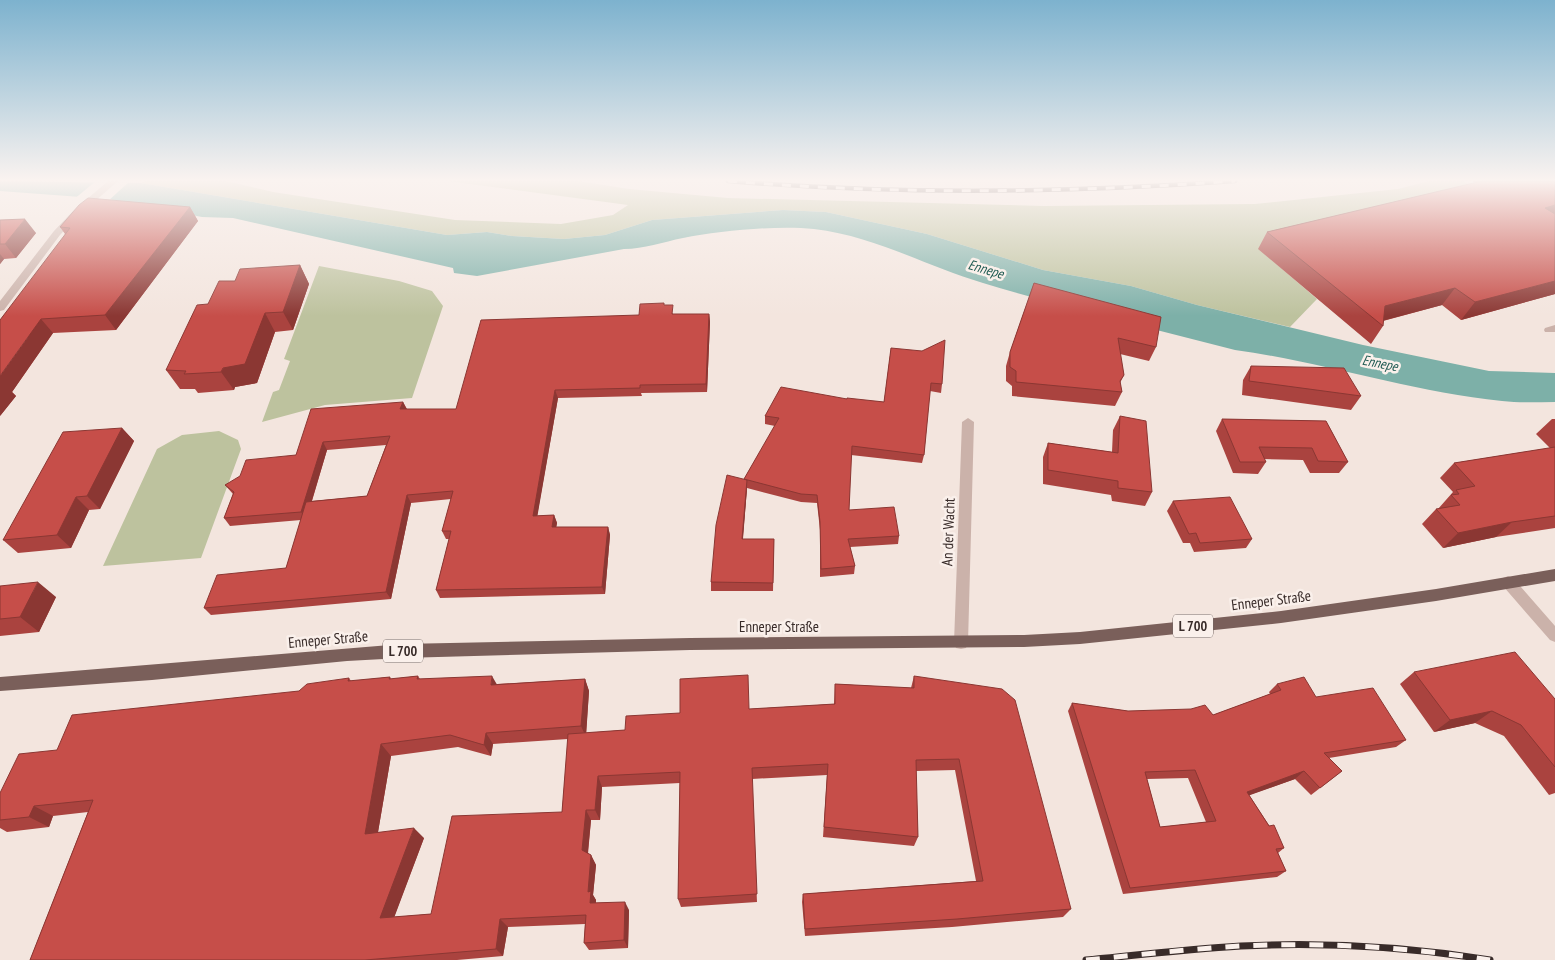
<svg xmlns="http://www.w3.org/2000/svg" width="1555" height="960" font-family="'PT Sans Narrow',sans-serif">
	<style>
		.green { fill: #bdc29e }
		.water { fill: #7db0a8 }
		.pier { fill: #f3e5de }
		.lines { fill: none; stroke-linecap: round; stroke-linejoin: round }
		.minor { fill: #cbb2aa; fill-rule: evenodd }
		.primary { fill: #7a5f5a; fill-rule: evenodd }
		.rail-far1-casing { stroke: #382b29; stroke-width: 4.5 }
		.rail-casing { stroke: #382b29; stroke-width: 7 }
		.rail-far1 { stroke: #faf0eb; stroke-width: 3; stroke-dasharray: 9; stroke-linecap: butt }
		.rail { stroke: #faf0eb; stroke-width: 5; stroke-dasharray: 14; stroke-linecap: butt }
		.wall { fill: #aa433f; fill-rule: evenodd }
		.shaded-wall { fill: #8b3733 }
		.building { fill: #c64e49; stroke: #8b3733; fill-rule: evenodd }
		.labels { text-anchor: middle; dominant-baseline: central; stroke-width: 5; stroke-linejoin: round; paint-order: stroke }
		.far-water-label { font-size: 14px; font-style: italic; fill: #1f5a52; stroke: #faf0eb }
		.shield { fill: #faf0eb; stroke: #726663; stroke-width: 1 }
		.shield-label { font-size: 14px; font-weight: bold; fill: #382b29 }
		.street-label { font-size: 15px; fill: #382b29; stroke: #faf0eb }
	</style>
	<rect width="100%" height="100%" fill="#f3e5de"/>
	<!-- green -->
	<path class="green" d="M 145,181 L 226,181 L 273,192 L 455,220 L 561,224 L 613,215 L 628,205 L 447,181 L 578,181 L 629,189 L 728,198 L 1044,206 L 1255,204 L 1398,189 L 1429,181 L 1463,181 L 1485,195 L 1259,249 L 1317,299 L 1290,327 L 1197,305 L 1131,286 L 1043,270 L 927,234 L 826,212 L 783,210 L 652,220 L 605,235 L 564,239 L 512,236 L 487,232 L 447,235 L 141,183 Z
		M 319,266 L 399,281 L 432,291 L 443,306 L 412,398 L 325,405 L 262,422 L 273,392 L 279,390 L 290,361 L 284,359 Z
		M 219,431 L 238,440 L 241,449 L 201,558 L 103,566 L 157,449 L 182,435 Z"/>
	<!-- water -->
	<path class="water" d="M 0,181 L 141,183 L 447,235 L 487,232 L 512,236 L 564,239 L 605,235 L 652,220 L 783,210 L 826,212 L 927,234 L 1043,270 L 1131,286 L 1197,305 L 1363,345 L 1489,371 L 1555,373 L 1555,402 C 1537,402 1519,403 1502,401 C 1411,392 1325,362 1235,350 C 1151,328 1066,308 983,283 C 926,266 874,236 814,229 C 777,225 720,231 683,238 C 663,242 644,249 624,249 L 477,276 L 454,273 L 453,268 L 233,218 L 202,217 L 108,199 L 0,191 Z"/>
	<!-- pier -->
	<path class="pier" d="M 96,181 L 130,181 L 107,202 L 73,200 Z"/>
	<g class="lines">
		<!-- minor -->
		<path class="minor" d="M 108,181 L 118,181 L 78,216 L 60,235 L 4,310 L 0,311 L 0,301 L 54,231 L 72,212 Z
			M 1555,325 L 1555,332 L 1545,332 L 1544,330 L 1545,328 Z
			M 968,418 L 974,422 L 968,643 L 966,648 L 961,649 L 956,648 L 954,643 L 962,422 Z
			M 1508,576 L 1513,578 L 1555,626 L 1555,642 L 1550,640 L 1503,586 L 1501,582 L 1503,578 Z"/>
		<!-- primary -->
		<path class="primary" d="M 1555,569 L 1555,581 L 1436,601 L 1281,623 L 1080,644 L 1024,647 L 690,650 L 402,658 L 347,661 L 152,680 L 0,691 L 0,677 L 402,644 L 690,638 L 1024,635 L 1080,632 L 1281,611 L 1436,589 Z"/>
		<!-- rail-far1 casing -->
		<g class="rail-far1-casing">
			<path id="rail-far1" d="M 728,181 C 897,195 1066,193 1235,181"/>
		</g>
		<!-- rail casing -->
		<g class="rail-casing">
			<path id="rail" d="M 1086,960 C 1137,955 1189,949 1241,946 C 1323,942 1409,947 1490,960"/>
		</g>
		<!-- rail-far1 -->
		<use href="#rail-far1" class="rail-far1"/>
		<!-- rail -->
		<use href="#rail" class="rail"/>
	</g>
	<!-- wall -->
	<path class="wall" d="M 1472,181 L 1555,181 L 1555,294 L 1461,320 L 1442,305 L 1383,321 L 1383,326 L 1371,344 L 1258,249 L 1267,232 L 1475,183 Z
		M 190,207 L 198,221 L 116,330 L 53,333 L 12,392 L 16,396 L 0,416 L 65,234 L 60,227 Z
		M 0,220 L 36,233 L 16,258 L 4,259 L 0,264 Z
		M 300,265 L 309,284 L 293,330 L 275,332 L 257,383 L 235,387 L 234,390 L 198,393 L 195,389 L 180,389 L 166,370 L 208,304 L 235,281 Z
		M 1034,283 L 1156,347 L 1149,361 L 1120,354 L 1124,375 L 1120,383 L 1122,392 L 1115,406 L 1012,396 L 1012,386 L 1006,381 L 1006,366 L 1010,352 Z
		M 665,305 L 673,314 L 709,314 L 710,322 L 707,392 L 641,393 L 642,396 L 558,398 L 537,516 L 554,515 L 557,523 L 556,527 L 608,527 L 610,535 L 605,594 L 440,598 L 436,590 L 449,539 L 446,539 L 442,531 L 451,499 L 411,503 L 391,599 L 211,615 L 204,608 L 286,568 L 301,520 L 230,526 L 224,518 L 233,494 L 225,485 L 296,455 L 403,402 L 407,409 L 456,409 L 639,315 ZM 386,445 L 367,496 L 312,501 L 327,450 Z
		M 891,348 L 942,384 L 941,393 L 930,391 L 924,455 L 922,463 L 851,455 L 849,510 L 899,536 L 898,544 L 850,547 L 855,566 L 854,574 L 820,577 L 820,530 L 817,503 L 801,502 L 747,488 L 743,539 L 774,539 L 773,591 L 711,591 L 711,582 L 744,479 L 775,426 L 765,424 L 765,416 L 847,399 L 884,402 Z
		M 1251,366 L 1361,396 L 1351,410 L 1242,395 L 1243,380 Z
		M 1120,416 L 1152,492 L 1145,506 L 1112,501 L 1111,495 L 1043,484 L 1043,457 L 1048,443 L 1112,452 L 1113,430 Z
		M 1222,419 L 1326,421 L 1348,462 L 1339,473 L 1310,473 L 1303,460 L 1264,459 L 1266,462 L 1258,474 L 1233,473 L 1216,431 Z
		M 1552,419 L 1555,419 L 1555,528 L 1496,537 L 1443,548 L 1422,524 L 1436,509 L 1438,509 L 1453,492 L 1440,478 L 1454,463 L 1550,448 L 1536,434 Z
		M 122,428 L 134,441 L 100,509 L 89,510 L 71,548 L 18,553 L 3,540 Z
		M 1173,501 L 1252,539 L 1246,548 L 1194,552 L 1190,543 L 1183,543 L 1167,511 Z
		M 0,586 L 56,597 L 39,632 L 0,636 Z
		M 1414,672 L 1555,699 L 1555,793 L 1549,795 L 1504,736 L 1475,723 L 1434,732 L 1400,684 Z
		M 418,676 L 420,679 L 497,684 L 585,679 L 589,691 L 586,733 L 625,730 L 749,709 L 834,704 L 835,684 L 911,688 L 914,676 L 1071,909 L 1063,917 L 952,927 L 805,936 L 802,902 L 803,894 L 976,881 L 955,770 L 916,771 L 918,837 L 914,846 L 823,837 L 827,775 L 752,779 L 757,902 L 681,907 L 678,899 L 680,783 L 602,787 L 600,820 L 591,820 L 588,854 L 591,855 L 596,865 L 593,895 L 596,900 L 596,903 L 629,910 L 628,948 L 589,950 L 584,943 L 585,924 L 508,927 L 503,956 L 457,960 L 30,960 L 88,812 L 53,816 L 49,827 L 7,832 L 0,828 L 0,793 L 57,750 L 299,691 L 349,678 L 351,681 L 390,677 L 391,679 ZM 568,739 L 562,812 L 431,914 L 394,917 L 424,838 L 378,832 L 391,756 L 458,747 L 491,756 L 493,744 Z
		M 1277,684 L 1316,697 L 1406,740 L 1396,747 L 1329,758 L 1342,771 L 1311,795 L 1295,779 L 1249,795 L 1284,848 L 1278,853 L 1286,871 L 1277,877 L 1123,894 L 1068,711 L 1072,703 L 1128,711 L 1213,715 L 1270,694 L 1269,692 ZM 1188,778 L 1206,822 L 1160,827 L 1147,779 Z"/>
	<!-- shaded-wall -->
	<path class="shaded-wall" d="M 1555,205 L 1555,218 L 1545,208 Z
		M 190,207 L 198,221 L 116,330 L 105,315 Z
		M 25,219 L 36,233 L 16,258 L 5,244 Z
		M 0,254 L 4,259 L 0,264 Z
		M 300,265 L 309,284 L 293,330 L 283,312 Z
		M 1555,281 L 1555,294 L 1461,320 L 1475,302 Z
		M 1455,288 L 1442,305 L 1378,322 L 1385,306 Z
		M 265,313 L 275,332 L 257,383 L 235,387 L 234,390 L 221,372 Z
		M 709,314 L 710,322 L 707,392 L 706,384 Z
		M 41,319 L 53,333 L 12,392 L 16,396 L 0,416 L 0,376 Z
		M 555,390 L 558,398 L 536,524 L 533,516 Z
		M 403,402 L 407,410 L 400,409 Z
		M 122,428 L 134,441 L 100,509 L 87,496 Z
		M 323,442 L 327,450 L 306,520 L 301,512 Z
		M 747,480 L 747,489 L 742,548 L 742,539 Z
		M 407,495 L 411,503 L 391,599 L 386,592 Z
		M 76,497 L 89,510 L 71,548 L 57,535 Z
		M 554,515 L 557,523 L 555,535 L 552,527 Z
		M 1512,522 L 1496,537 L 1443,548 L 1458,533 Z
		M 608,527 L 610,535 L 605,594 L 602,587 Z
		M 38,582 L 56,597 L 39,632 L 20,617 Z
		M 492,676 L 499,688 L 491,685 Z
		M 585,679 L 589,691 L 586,737 L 581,726 Z
		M 1492,711 L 1475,723 L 1434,732 L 1450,720 Z
		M 486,733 L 493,744 L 491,756 L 484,745 Z
		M 381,744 L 391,756 L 376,844 L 365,834 Z
		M 1304,771 L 1295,779 L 1239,799 L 1247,792 Z
		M 598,776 L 602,787 L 600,820 L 595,810 Z
		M 34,806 L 53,816 L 49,827 L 29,817 Z
		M 586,810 L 591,820 L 587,860 L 582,850 Z
		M 414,828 L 424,838 L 391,926 L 380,918 Z
		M 591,855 L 596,865 L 593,895 L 596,900 L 595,912 L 590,903 L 588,892 Z
		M 625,902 L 629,910 L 628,948 L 624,940 Z
		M 500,919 L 508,927 L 503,956 L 496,949 Z"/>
	<!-- building -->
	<path class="building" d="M 1482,181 L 1555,181 L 1555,205 L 1545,208 L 1555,214 L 1555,281 L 1475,302 L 1455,288 L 1385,306 L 1383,326 L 1267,232 Z
		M 88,198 L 190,207 L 105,315 L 41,319 L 0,376 L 0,320 L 70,228 L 60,227 L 79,205 Z
		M 25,219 L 5,244 L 0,244 L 0,220 Z
		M 300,265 L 283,312 L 265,313 L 245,364 L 223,368 L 221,372 L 184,374 L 186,371 L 166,370 L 197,305 L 208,304 L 219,281 L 235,281 L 240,269 Z
		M 1034,283 L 1161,317 L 1156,347 L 1118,338 L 1124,375 L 1120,381 L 1122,392 L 1016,382 L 1016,371 L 1010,367 L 1010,352 Z
		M 664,303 L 664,305 L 673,305 L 672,314 L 709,314 L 706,384 L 640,385 L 640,388 L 555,390 L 533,516 L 554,515 L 552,527 L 608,527 L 602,587 L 436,590 L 451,531 L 442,531 L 453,491 L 407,495 L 386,592 L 204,608 L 217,575 L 286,568 L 306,502 L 367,496 L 390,436 L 323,442 L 301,512 L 224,518 L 234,492 L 225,485 L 240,476 L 246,460 L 296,455 L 311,409 L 403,402 L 400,409 L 456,409 L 481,320 L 639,315 L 640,304 Z
		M 945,340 L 942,384 L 931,383 L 924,455 L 852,446 L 849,510 L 894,507 L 899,536 L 848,539 L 855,566 L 821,569 L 820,522 L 817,495 L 801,494 L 744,479 L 779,418 L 765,416 L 781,387 L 847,399 L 847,398 L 884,402 L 891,348 L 922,351 Z
		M 1251,366 L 1344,368 L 1361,396 L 1249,381 Z
		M 1120,416 L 1146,421 L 1152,492 L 1118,488 L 1118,481 L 1048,470 L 1048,443 L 1118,453 Z
		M 1222,419 L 1326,421 L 1348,462 L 1318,461 L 1312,448 L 1259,447 L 1266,462 L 1240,462 Z
		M 122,428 L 87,496 L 76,497 L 57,535 L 3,540 L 63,432 Z
		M 1555,447 L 1555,516 L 1512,522 L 1458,533 L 1436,509 L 1460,505 L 1451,495 L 1459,494 L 1456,490 L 1475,486 L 1454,463 Z
		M 727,475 L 747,480 L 742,539 L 774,539 L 773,583 L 711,582 L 716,525 Z
		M 1230,497 L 1252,539 L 1200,543 L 1196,533 L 1189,534 L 1173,501 Z
		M 38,582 L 20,617 L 0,619 L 0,586 Z
		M 1515,652 L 1555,699 L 1555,767 L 1521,725 L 1492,711 L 1450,720 L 1414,672 Z
		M 748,675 L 749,709 L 835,704 L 835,684 L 914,688 L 914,676 L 1002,689 L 1015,700 L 1071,909 L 957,919 L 805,929 L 803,894 L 983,881 L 959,759 L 916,760 L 918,837 L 824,827 L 828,764 L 752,768 L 757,894 L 678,899 L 680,772 L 598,776 L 595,810 L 586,810 L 582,850 L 591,855 L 588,892 L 591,891 L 590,903 L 625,902 L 624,940 L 584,943 L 586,915 L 500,919 L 496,949 L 365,960 L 30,960 L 93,800 L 34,806 L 29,817 L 0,820 L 0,793 L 19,754 L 57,750 L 72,715 L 299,691 L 307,684 L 349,678 L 348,681 L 390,677 L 389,679 L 418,676 L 417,679 L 492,676 L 491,685 L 585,679 L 581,726 L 486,733 L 484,745 L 450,735 L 381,744 L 365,834 L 414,828 L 380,918 L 431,914 L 452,816 L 562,812 L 568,734 L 625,730 L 626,716 L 680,713 L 680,679 Z
		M 1304,677 L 1316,697 L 1373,688 L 1406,740 L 1324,753 L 1342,771 L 1320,788 L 1304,771 L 1247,792 L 1269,826 L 1274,825 L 1284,848 L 1276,849 L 1286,871 L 1130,888 L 1072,703 L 1128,711 L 1191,709 L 1205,705 L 1213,715 L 1281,690 L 1277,684 ZM 1195,770 L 1216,821 L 1160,827 L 1145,772 Z"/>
	<!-- sky -->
	<linearGradient id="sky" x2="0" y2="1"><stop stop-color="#7db2ce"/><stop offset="0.57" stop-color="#faf3f0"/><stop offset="1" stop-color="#faf3f0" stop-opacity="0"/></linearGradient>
	<rect width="1555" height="316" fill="url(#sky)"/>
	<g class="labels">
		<!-- far-water labels -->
		<g class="far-water-label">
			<text transform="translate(986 269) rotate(16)">Ennepe</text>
			<text transform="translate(1380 363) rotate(11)">Ennepe</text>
		</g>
		<!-- shield labels -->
		<g class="shield">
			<rect x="1173" y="614.5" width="40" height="23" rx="4"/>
			<rect x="383" y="639.5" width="40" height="23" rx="4"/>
		</g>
		<g class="shield-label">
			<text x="1193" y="626">L 700</text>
			<text x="403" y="651">L 700</text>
		</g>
		<!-- street labels -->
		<g class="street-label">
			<text transform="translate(948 532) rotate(-88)">An der Wacht</text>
			<text transform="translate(1271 600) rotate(-7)">Enneper Straße</text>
			<text x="779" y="626">Enneper Straße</text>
			<text transform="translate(328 639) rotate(-5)">Enneper Straße</text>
		</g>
	</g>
</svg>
